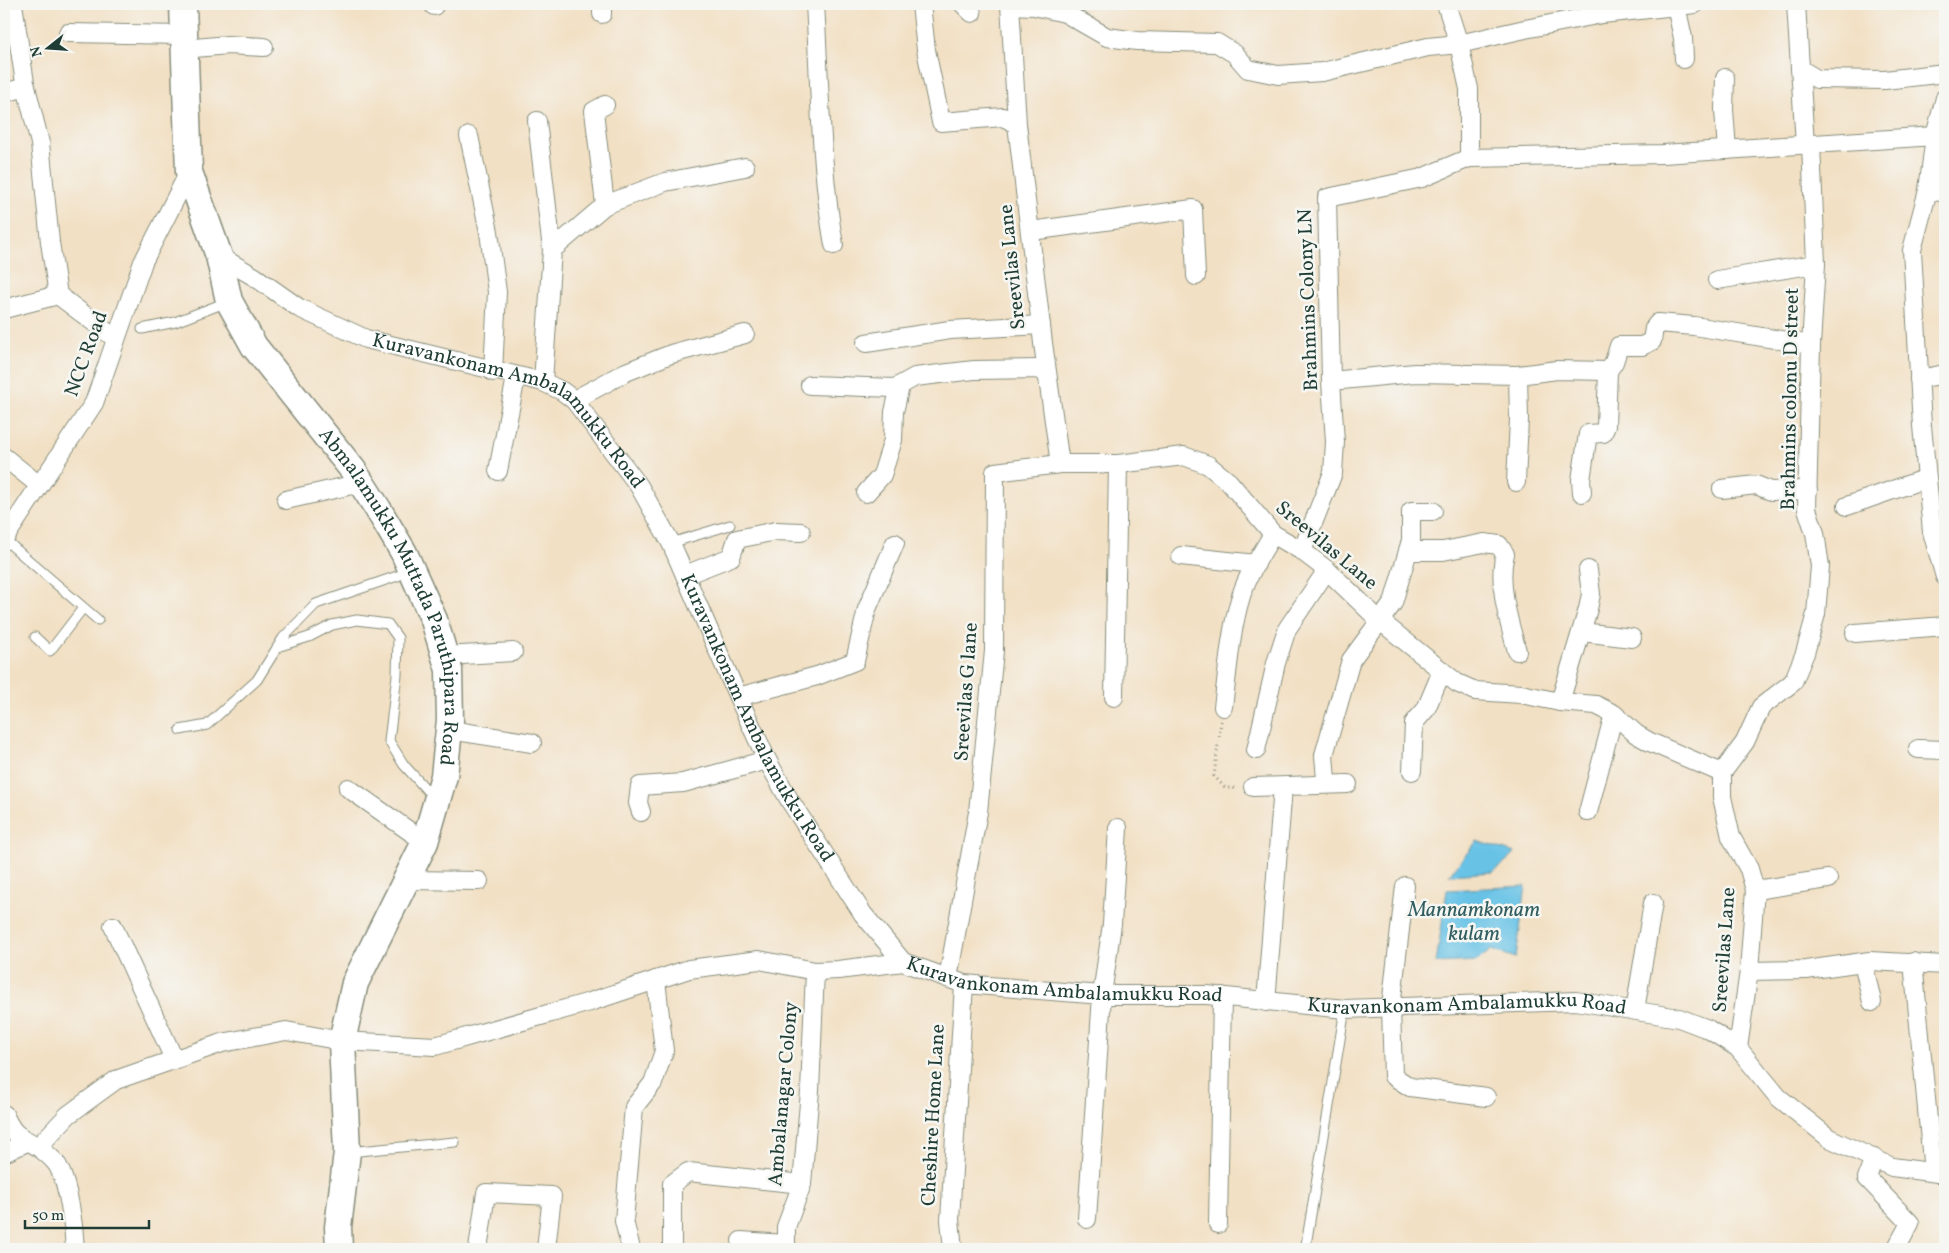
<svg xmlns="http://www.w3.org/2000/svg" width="1949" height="1253" font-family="Vollkorn,serif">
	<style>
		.water { fill: #68c2e6; stroke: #44808d }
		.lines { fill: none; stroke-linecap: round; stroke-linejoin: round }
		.lane-casing { stroke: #888e7c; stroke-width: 11 }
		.street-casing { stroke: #888e7c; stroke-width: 20 }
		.secondary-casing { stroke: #888e7c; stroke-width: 29 }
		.path { stroke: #888e7c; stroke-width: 3; stroke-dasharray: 1 4; stroke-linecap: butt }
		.lane { stroke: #fff; stroke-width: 9 }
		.street { stroke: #fff; stroke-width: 18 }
		.secondary { stroke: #fff; stroke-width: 26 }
		.labels { text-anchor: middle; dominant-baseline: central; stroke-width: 5; stroke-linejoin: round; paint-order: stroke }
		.street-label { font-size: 20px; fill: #1f3d34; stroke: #f6f6f2 }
		.water-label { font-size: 21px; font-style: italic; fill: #315e60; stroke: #f6f6f2 }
	</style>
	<rect width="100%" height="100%" fill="#f6f6f2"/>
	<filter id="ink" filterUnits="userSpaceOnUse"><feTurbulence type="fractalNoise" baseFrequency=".02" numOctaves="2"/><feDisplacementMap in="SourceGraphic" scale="10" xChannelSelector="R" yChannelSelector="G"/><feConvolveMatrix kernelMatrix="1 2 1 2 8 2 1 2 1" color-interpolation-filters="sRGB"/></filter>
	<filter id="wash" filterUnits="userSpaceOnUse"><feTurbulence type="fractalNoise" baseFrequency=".0096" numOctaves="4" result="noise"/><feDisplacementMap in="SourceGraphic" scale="20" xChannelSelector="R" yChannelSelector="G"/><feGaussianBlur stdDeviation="1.12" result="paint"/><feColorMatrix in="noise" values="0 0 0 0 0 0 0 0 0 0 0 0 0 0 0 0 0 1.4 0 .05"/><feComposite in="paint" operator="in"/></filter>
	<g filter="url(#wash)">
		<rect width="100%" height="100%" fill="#f2e0c4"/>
		<!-- water -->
		<path class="water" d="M 1477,841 L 1515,853 L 1494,872 L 1449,875 Z
			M 1526,886 L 1516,958 L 1491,950 L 1477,961 L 1436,963 L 1447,890 Z"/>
	</g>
	<g filter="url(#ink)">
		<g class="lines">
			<!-- lane casing -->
			<g class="lane-casing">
				<path id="lane" d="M 142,329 L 175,322 L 227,302
					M 4,539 L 98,620
					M 671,543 L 730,525
					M 35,637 L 50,651 L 83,608
					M 277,647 L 309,637 L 332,625 L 357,620 L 388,624 L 398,638 L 397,675 L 389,741 L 404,765 L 433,797
					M 180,730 L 207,725 L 257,680 L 283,638 L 316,604 L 409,572
					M 348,1152 L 455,1142
					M 1306,1245 L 1345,1009"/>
			</g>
			<!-- street casing -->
			<g class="street-casing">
				<g id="street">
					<path d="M 13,4 L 25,83 L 40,143 L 50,242 L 58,295 L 116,339"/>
					<path d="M 434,4 L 434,6"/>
					<path d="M 815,4 C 820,84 820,166 834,245"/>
					<path d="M 921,4 L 926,50 L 941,122 L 1003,117 L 1017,124"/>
					<path d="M 963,4 L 972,13"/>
					<path d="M 1010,4 L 1017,124 L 1043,343 L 1060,464 L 1118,464 L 1184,456 L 1208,465 L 1229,482 L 1273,534 L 1302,551 L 1327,570 L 1379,620 L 1457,683 L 1475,691 L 1521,694 L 1560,702 L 1596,705 L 1614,714 L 1636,734 L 1650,742 L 1722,773 L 1722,797 L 1731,837 L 1749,869 L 1755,890 L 1749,971 L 1738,1048"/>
					<path d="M 1796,4 L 1805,145"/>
					<path d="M 1010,5 L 1034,6 L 1065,13 L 1107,37 L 1137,41 L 1217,43 L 1235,54 L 1248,69 L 1278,75 L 1322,72 L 1428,47 L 1459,44 L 1525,29 L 1602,14 L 1695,4"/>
					<path d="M 1676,6 L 1683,38 L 1684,59"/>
					<path d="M 602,14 L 602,4"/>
					<path d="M 68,33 L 184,35"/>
					<path d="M 184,49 L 228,45 L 264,47"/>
					<path d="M 1800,69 L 1817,79 L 1885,80 L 1945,73"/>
					<path d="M 1725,78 L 1724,110 L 1727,150"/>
					<path d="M 4,93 L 26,87"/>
					<path d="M 1945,98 L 1935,136 L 1928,190 L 1912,250 L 1922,426 L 1929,499 L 1932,532 L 1945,577"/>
					<path d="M 537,121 L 552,250 L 543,382"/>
					<path d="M 469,136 L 489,232 L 497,292 L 493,372"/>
					<path d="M 1469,158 L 1663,154 L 1935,136"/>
					<path d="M 1928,190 L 1945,193"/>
					<path d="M 605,205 L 665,182 L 745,167"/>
					<path d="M 1031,231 L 1193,209 L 1196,276"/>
					<path d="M 552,250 L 605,205 L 594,111 L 605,105"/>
					<path id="s1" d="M 219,256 L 255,277 L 299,308 L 366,339 L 543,382 L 562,391 L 574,400 L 639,486 L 671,543 L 738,697 L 767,760 L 790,801 L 863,914 L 903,962 L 964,984 L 1102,995 L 1207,995 L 1345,1009 L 1576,1001 L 1679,1018 L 1708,1029 L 1738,1048 L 1778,1097 L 1829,1138 L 1892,1167 L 1945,1174"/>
					<path d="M 1717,280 L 1816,264"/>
					<path d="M 4,309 L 58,295"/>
					<path d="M 866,343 L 950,330 L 1041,325"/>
					<path d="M 1919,379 L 1945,374"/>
					<path d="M 1331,381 L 1415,373 L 1518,375"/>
					<path d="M 810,385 L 895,388 L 915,377 L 974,370 L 1040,369 L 1047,375"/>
					<path d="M 574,400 L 626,372 L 671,354 L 745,334"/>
					<path d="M 4,457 L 39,485"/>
					<path d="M 498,471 L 516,377"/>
					<path d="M 1516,482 L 1519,419 L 1518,375 L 1557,370 L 1608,371"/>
					<path d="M 1722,489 L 1756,485 L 1771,491 L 1808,490"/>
					<path d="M 866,493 L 882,475 L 893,440 L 894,412 L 900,386"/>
					<path d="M 1582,493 L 1581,480 L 1588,434 L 1603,433 L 1606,426 L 1608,371 L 1614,362 L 1619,346 L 1642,346 L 1652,341 L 1654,328 L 1658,323 L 1694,326 L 1811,345"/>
					<path d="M 286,500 L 361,483"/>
					<path d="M 1847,506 L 1927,478"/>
					<path d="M 4,539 L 94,403 L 143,262 L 189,172"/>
					<path d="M 1302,551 L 1333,473 L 1335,442 L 1331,381 L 1327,198 L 1422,178 L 1469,158 L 1469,89 L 1459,44 L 1446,4"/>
					<path d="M 1408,551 L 1411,540 L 1411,511 L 1433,511"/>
					<path d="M 1181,556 L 1256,564"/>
					<path d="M 685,575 L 731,557 L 737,539 L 776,531 L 801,532"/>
					<path d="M 1582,632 L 1632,638"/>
					<path d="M 1855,633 L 1945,626"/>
					<path d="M 445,656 L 513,652"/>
					<path d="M 738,697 L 817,676 L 855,661 L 867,609 L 895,543"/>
					<path d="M 1114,697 L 1118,464"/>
					<path d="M 1560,702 L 1588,609 L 1591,594 L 1588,570"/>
					<path d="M 1223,707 C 1228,670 1230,632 1241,596 C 1248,574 1261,554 1273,534"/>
					<path d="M 450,730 L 532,743"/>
					<path d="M 1918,749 L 1945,750"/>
					<path d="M 1256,750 L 1276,663 L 1287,629 L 1327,570"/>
					<path d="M 1412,771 L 1414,723 L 1426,709 L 1442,671"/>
					<path d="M 1722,773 L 1745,742 L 1761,707 L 1793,682 L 1805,653 L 1816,614 L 1820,566 L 1815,533 L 1807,509 L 1811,345 L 1816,264 L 1811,144"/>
					<path d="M 1326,780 L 1324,755 L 1351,660 L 1393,603 L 1408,551 L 1443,551 L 1484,543 L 1499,545 L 1505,554 C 1497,584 1509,622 1517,651"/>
					<path d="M 1253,787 L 1348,784"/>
					<path d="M 348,788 L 425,842"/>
					<path d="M 641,812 L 638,803 L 640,786 L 683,783 L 767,760"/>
					<path d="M 1588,812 L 1614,714"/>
					<path d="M 407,880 L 479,881"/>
					<path d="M 1405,886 L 1391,1007 L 1393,1076 L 1410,1087 L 1486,1097"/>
					<path d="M 1755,890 L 1828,879"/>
					<path d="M 113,926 L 174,1059"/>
					<path d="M 1863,962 L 1872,1002"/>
					<path d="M 1913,962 L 1933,1172"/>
					<path d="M 1749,971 L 1806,970 L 1870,961 L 1945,965"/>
					<path d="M 948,978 L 978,812 L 994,651 L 995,472 L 1060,464"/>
					<path d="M 1266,1002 L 1283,787"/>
					<path d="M 1635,1010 L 1653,903"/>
					<path d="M 4,1114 C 16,1142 23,1135 42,1150 C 47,1154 55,1161 58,1166 C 69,1186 74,1227 75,1249"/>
					<path d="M 38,1147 L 68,1115 L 116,1080 L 222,1043 L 286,1031 L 342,1041 L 435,1046 L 590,1002 L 689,969 L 759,960 L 815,971 L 838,970 L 903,962"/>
					<path d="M 4,1153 L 27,1142"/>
					<path d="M 1874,1158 L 1867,1178 L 1910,1223 L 1896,1249"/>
					<path d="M 1087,1219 L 1102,995 L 1112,924 L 1118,828"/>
					<path d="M 1218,1224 L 1222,996"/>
					<path d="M 741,1241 L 786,1244"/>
					<path d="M 478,1249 L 486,1193 L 552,1196 L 546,1249"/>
					<path d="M 631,1249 L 624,1221 L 634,1107 L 653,1083 L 664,1051 L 656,980"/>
					<path d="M 672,1249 L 672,1184 L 688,1172 L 802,1184"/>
					<path d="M 786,1249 L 786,1227 L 802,1184 L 810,1091 L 815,971"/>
					<path d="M 953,1249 L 950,1220 L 964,984"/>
				</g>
			</g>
			<!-- secondary casing -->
			<g class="secondary-casing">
				<g id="secondary">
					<path id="s2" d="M 183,4 L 189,172 L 219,256 L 229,301 L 254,346 L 353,470 L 378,509 L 404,553 L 434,620 L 449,670 L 450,720 L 444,776 L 425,842 L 355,983 L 342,1041 L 347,1152 L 338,1227 L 339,1249"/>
				</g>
			</g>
			<!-- path -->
			<path class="path" d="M 1221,721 L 1214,776 L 1225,788 L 1237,788"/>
			<!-- lane -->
			<use href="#lane" class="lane"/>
			<!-- street -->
			<use href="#street" class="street"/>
			<!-- secondary -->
			<use href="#secondary" class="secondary"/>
		</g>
	</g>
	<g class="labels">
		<!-- street labels -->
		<g class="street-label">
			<text transform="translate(1013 267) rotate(-96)">Sreevilas Lane</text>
			<text transform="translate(1309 300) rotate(-92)">Brahmins Colony LN</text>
			<text transform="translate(87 354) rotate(-70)">NCC Road</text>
			<text transform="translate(1791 399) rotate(-89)">Brahmins colonu D street</text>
			<text stroke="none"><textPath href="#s1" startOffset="336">Kuravankonam Ambalamukku Road</textPath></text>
			<text transform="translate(1326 546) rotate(40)">Sreevilas Lane</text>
			<text stroke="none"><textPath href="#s2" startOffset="648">Abmalamukku Muttada Paruthipara Road</textPath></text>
			<text transform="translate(967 692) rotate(-86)">Sreevilas G lane</text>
			<text stroke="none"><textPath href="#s1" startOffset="756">Kuravankonam Ambalamukku Road</textPath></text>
			<text transform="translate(1725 950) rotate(-86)">Sreevilas Lane</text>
			<text stroke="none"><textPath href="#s1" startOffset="1206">Kuravankonam Ambalamukku Road</textPath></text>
			<text stroke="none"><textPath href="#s1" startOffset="1611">Kuravankonam Ambalamukku Road</textPath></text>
			<text transform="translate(784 1094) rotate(-85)">Ambalanagar Colony</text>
			<text transform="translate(934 1115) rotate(-87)">Cheshire Home Lane</text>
		</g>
		<!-- water labels -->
		<g class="water-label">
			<text x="1474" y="910">Mannamkonam<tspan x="1474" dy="24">kulam</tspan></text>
		</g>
	</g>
	<!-- margin -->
	<rect width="1949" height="1253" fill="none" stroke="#f6f6f2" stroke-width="20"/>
	<!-- north arrow -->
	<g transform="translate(48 48) rotate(253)" stroke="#f6f6f2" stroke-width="4" paint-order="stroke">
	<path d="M0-4L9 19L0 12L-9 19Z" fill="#1f3d34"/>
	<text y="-8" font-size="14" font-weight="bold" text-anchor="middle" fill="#1f3d34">N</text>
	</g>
	<!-- scale -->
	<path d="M25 1220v8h124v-8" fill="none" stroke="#1f3d34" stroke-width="2.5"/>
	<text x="32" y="1220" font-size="15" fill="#1f3d34" stroke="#f6f6f2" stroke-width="4" paint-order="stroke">50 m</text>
</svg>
